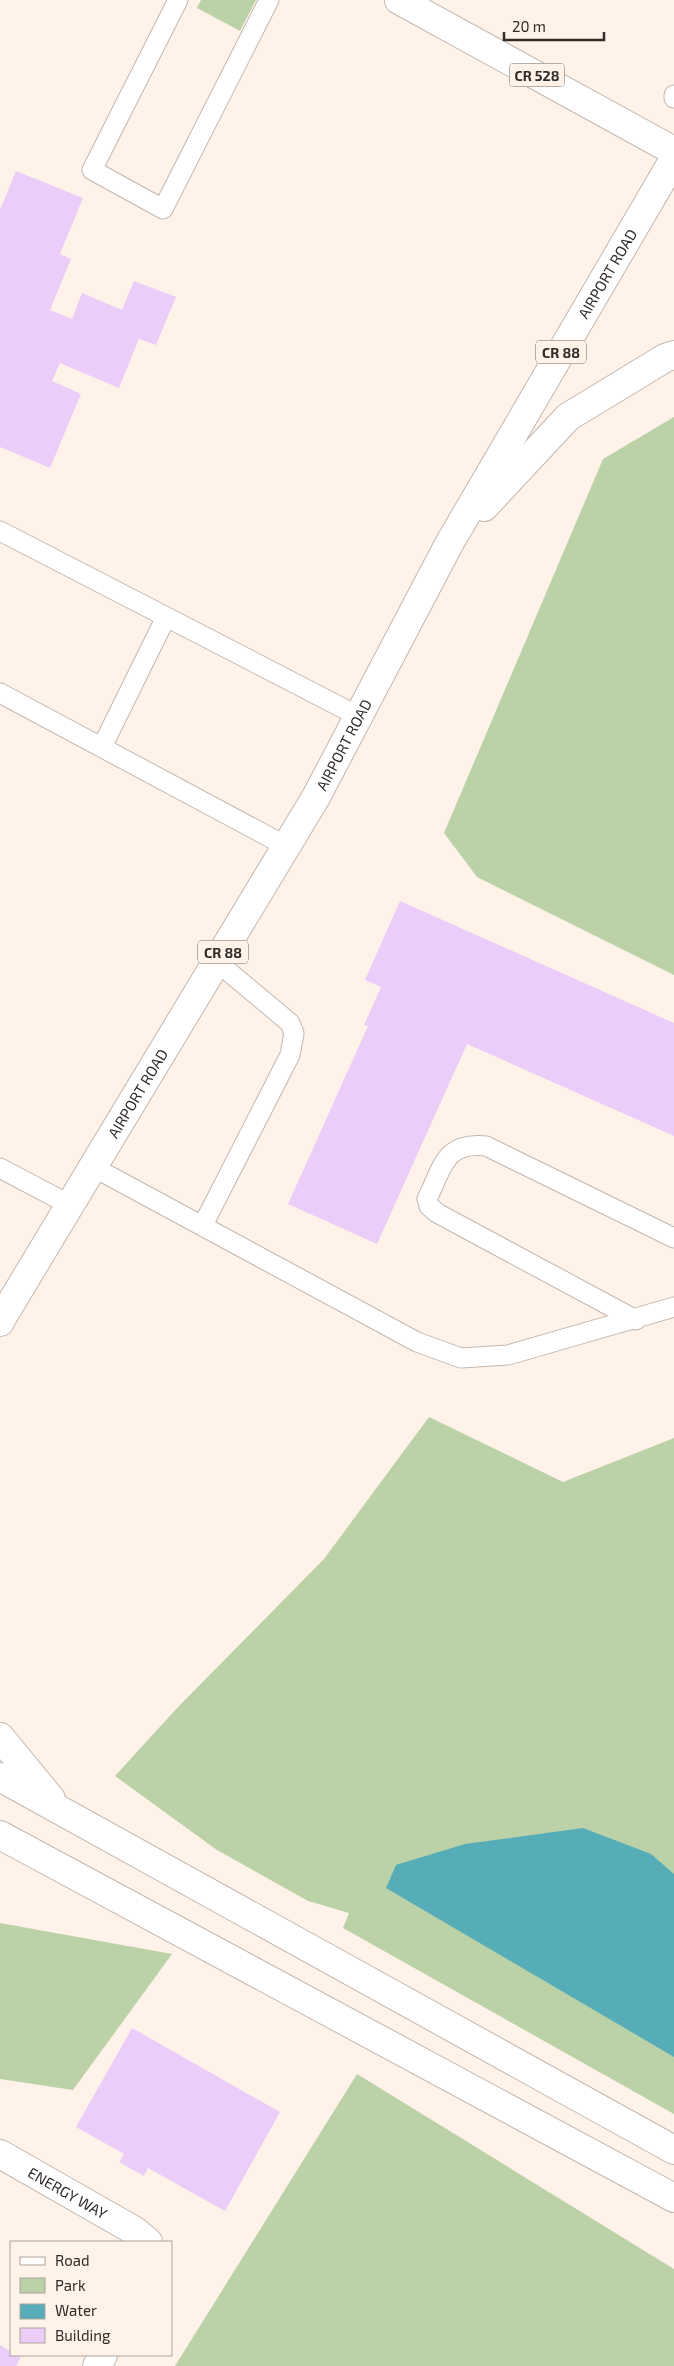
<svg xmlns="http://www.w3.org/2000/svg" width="674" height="2366" font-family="'Exo 2',sans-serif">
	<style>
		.green { fill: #bbd1a7 }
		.water { fill: #56adb7 }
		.building { fill: #ebcdf9 }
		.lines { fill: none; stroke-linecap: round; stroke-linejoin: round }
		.lane-casing { stroke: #c3b7ae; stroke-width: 21 }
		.street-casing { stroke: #c3b7ae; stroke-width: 30 }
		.primary-casing { stroke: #c3b7ae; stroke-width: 30 }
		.highway-casing { stroke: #c3b7ae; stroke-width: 30 }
		.lane { stroke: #fff; stroke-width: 19 }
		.street { stroke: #fff; stroke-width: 28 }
		.primary { stroke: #fff; stroke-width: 28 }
		.highway { stroke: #fff; stroke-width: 28 }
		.labels { text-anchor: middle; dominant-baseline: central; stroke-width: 4; stroke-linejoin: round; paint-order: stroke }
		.shield { fill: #fff2e9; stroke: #6f6763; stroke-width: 1 }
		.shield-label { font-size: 14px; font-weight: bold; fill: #312c29 }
		.street-label { font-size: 15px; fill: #312c29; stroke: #fff2e9 }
	</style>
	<rect width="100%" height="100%" fill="#fff2e9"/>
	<!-- green -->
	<path class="green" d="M 201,0 L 256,0 L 240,31 L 197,8 Z
		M 674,417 L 674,975 L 477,877 L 444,833 L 603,459 Z
		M 429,1417 L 563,1482 L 674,1438 L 674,2114 L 343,1928 L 349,1913 L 308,1901 L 217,1850 L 115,1776 L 178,1707 L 324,1559 Z
		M 0,1923 L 172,1954 L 73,2090 L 0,2079 Z
		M 357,2074 L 674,2269 L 674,2366 L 175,2366 Z"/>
	<!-- water -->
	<path class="water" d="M 583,1828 L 651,1854 L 674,1874 L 674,2057 L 386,1888 L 396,1865 L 465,1844 Z"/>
	<!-- building -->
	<path class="building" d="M 16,171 L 83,198 L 60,254 L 71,259 L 50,310 L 72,319 L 82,293 L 122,310 L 134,281 L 176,297 L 156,345 L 139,339 L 119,388 L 60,363 L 52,381 L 81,394 L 50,468 L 0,447 L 0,210 Z
		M 400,901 L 674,1023 L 674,1136 L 467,1044 L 377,1244 L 288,1204 L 368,1026 L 364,1025 L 381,987 L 365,980 Z
		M 132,2028 L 280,2112 L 225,2211 L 148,2168 L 144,2176 L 119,2162 L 124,2154 L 76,2127 Z
		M 0,2345 L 11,2352 L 11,2355 L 21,2357 L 16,2366 L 0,2366 Z"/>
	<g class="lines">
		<!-- lane casing -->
		<g class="lane-casing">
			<path id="lane" d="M 178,0 L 92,170 L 163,209 L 269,0
				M 674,95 L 674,98
				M 0,531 L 358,716
				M 0,693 L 286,846
				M 102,747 L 166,617
				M 93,1167 L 417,1342 L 461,1358 L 508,1355 L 674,1307
				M 0,1168 L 70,1205
				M 203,1225 L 290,1055 L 294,1033 L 290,1023 L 217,962
				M 636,1320 L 437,1213 L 429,1206 L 427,1199 C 443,1167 444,1142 486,1146 L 674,1238"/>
		</g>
		<!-- street casing -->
		<g class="street-casing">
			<g id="street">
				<path id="s1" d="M 0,2154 L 135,2231 L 148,2242"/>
				<path d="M 97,2366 L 103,2355"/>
			</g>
		</g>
		<!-- primary casing -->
		<g class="primary-casing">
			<g id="primary">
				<path d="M 399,0 L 674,151"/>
				<path d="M 484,507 L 568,417 L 665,358 L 674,355"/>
				<path id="s2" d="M 0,1321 L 316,797 L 449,544 L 674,159"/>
			</g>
		</g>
		<!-- highway casing -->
		<g class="highway-casing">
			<path id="highway" d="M 0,1322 L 0,1321
				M 0,1737 L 51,1799
				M 0,1777 L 674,2150
				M 0,1835 L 674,2198"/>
		</g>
		<!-- lane -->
		<use href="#lane" class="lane"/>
		<!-- street -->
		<use href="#street" class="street"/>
		<!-- primary -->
		<use href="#primary" class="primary"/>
		<!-- highway -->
		<use href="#highway" class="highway"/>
	</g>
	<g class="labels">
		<!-- shield labels -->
		<g class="shield">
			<rect x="509.5" y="63.5" width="55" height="23" rx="4"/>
			<rect x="536" y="340.5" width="50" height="23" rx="4"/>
			<rect x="198" y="940.5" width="50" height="23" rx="4"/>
		</g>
		<g class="shield-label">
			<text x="537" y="75">CR 528</text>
			<text x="561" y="352">CR 88</text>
			<text x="223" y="952">CR 88</text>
		</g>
		<!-- street labels -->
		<g class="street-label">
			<text stroke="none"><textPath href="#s2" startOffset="1211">AIRPORT ROAD</textPath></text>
			<text stroke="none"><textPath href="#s2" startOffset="671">AIRPORT ROAD</textPath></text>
			<text stroke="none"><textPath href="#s2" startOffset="266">AIRPORT ROAD</textPath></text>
			<text stroke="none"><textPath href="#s1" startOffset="78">ENERGY WAY</textPath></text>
		</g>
	</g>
	<!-- legend -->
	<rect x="10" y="2241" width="162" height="115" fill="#fff2e9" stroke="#ada39c"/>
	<rect x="20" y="2257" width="25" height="8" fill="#ffffff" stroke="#ada39c"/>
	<text x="55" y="2266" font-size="15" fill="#312c29">Road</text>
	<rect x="20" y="2278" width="25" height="15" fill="#bbd1a7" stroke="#ada39c"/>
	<text x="55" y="2291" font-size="15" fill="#312c29">Park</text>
	<rect x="20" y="2304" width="25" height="15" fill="#56adb7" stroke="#ada39c"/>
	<text x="55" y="2316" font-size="15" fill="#312c29">Water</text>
	<rect x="20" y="2328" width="25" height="15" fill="#ebcdf9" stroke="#ada39c"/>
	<text x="55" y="2341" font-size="15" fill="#312c29">Building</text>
	<!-- scale -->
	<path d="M504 32v8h100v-8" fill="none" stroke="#312c29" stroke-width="2.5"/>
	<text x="512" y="32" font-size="15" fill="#312c29" stroke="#fff2e9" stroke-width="4" paint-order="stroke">20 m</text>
</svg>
